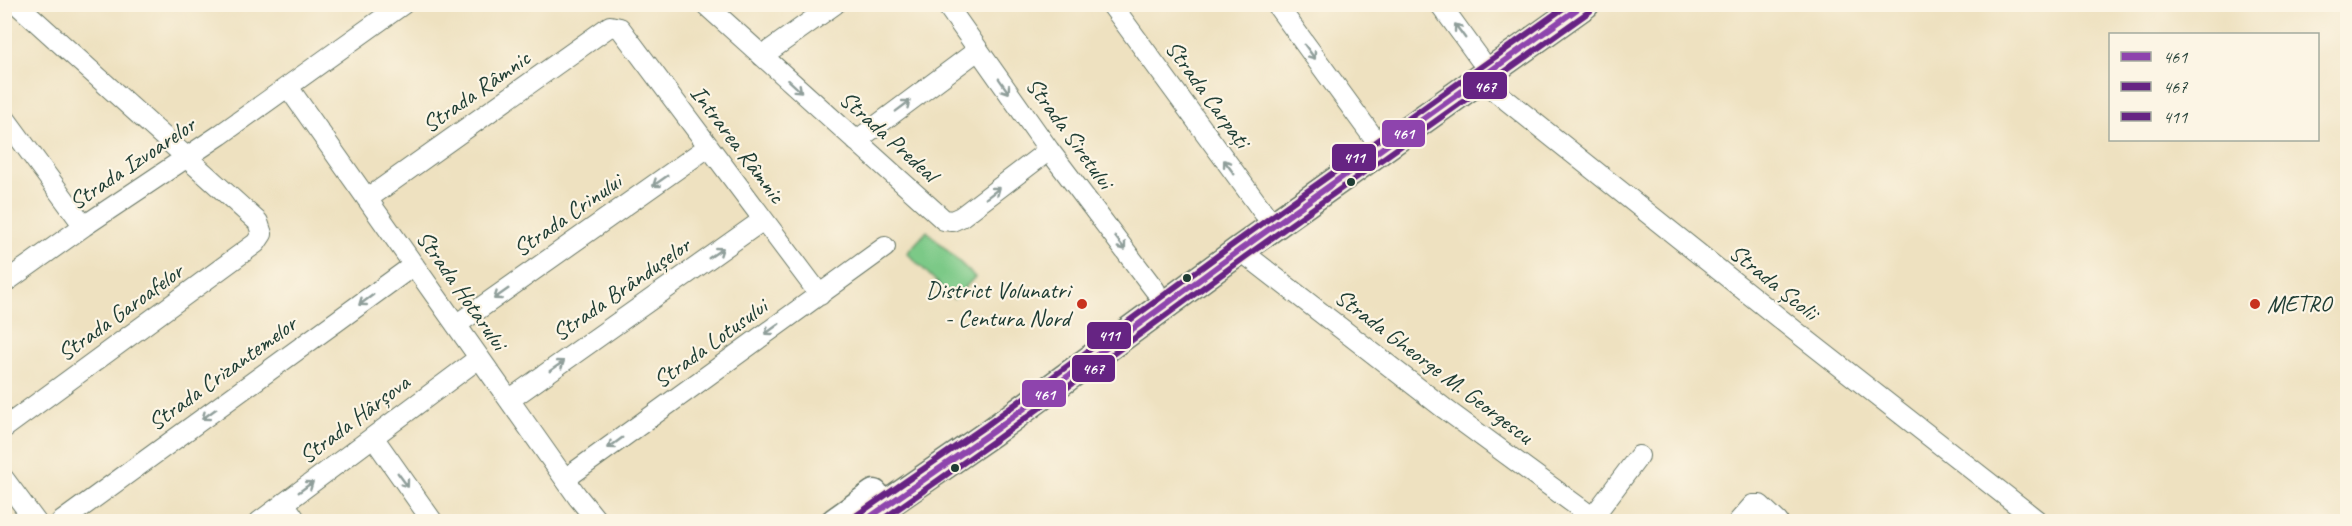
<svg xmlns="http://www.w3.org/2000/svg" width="2352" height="526" font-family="Caveat,sans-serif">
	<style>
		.pitch { fill: #7cc987; stroke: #4e835e; stroke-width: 1.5 }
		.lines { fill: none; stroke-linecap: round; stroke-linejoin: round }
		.minor-casing { stroke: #677665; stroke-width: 22 }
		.highway-casing { stroke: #677665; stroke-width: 31 }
		.minor { stroke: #fff; stroke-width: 20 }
		.highway { stroke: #fff; stroke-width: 28 }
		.bus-1-casing { stroke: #fcf5e5; stroke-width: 10 }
		.bus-2-casing { stroke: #fcf5e5; stroke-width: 10 }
		.bus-3-casing { stroke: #fcf5e5; stroke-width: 10 }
		.bus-1 { stroke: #8e44ad; stroke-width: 6 }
		.bus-2 { stroke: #662483; stroke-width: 6 }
		.bus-3 { stroke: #662483; stroke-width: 6 }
		.oneway { stroke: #8f9e9a }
		.bus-dot { fill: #1f3d34; stroke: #fcf5e5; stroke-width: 2 }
		.poi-dot { fill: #c8321e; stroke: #fcf5e5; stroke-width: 2 }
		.labels { text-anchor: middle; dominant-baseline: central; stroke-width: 4.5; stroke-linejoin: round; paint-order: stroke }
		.street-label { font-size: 24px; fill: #1f3d34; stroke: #fcf5e5 }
		.poi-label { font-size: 24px; fill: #1f3d34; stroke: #fcf5e5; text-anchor: end }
		.line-badge { stroke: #fcf5e5; stroke-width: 2 }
		.badge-label { font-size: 16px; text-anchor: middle; font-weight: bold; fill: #fff }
	</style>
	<rect width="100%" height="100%" fill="#fcf5e5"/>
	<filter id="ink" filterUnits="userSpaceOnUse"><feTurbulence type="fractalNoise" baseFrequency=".0167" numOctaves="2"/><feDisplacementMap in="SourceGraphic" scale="12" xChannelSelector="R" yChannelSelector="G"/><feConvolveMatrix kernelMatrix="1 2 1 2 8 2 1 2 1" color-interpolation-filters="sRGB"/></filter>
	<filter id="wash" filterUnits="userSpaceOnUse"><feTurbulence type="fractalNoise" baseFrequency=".008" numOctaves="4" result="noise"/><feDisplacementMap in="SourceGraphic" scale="24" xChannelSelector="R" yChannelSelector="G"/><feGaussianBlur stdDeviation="1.35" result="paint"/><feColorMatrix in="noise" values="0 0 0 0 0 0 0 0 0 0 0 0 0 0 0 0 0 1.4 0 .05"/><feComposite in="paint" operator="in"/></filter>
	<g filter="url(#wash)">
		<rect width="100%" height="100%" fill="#eee1c0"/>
		<!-- pitch -->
		<path class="pitch" d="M 927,231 L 975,277 L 954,299 L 907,253 Z"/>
	</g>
	<g filter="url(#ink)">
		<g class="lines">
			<!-- minor casing -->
			<g class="minor-casing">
				<path id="minor" d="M 705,4 L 944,220 L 952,221 L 961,217 L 1049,150
					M 946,4 L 1049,150 L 1155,290
					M 1111,4 L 1264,213
					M 1276,4 L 1373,137
					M 1440,4 L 1480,59
					M 762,56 L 835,4
					M 1480,79 L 1799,334 L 2039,522
					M 288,87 L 577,496 L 598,522
					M 4,117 L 84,226
					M 856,141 L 978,50
					M 367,199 L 610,26 L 620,28 L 820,295
					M 1240,250 L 1445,409 L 1599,522
					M 4,283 L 84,226 L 220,135 L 403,4
					M 456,325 L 708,147
					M 509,400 L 763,220
					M 4,428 L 256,243 L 262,234 L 258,222 L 17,4
					M 373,437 L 433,522
					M 4,479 L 36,522
					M 565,479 L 885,247
					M 284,503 L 297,522
					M 1593,517 L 1639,456
					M 61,522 L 414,265
					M 259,522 L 479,358
					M 1738,522 L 1753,505 L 1760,505 L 1778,522"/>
			</g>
			<!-- highway casing -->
			<g class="highway-casing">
				<path id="highway" d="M 835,522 L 874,494
					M 862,522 L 992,432 L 1240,250 L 1585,4"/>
			</g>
			<!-- minor -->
			<use href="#minor" class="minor"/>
			<!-- highway -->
			<use href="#highway" class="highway"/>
			<!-- bus-1 casing -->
			<g class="bus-1-casing">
				<path id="bus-1" d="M 863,522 L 992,432 L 1240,250 L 1584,4"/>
			</g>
			<!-- bus-2 casing -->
			<g class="bus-2-casing">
				<path id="bus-2" d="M 879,522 L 997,439 L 1245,257 L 1590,11"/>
			</g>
			<!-- bus-3 casing -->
			<g class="bus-3-casing">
				<path id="bus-3" d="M 857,515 L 987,425 L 1235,243 L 1569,4"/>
			</g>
			<!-- bus-1 -->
			<use href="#bus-1" class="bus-1"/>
			<!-- bus-2 -->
			<use href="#bus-2" class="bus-2"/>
			<!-- bus-3 -->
			<use href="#bus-3" class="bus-3"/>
		</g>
		<!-- one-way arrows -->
		<defs><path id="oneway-shaft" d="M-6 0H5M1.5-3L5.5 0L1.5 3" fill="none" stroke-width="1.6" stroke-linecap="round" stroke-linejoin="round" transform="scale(1.5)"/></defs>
		<g class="oneway">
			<use href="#oneway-shaft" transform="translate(1460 31) rotate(-126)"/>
			<use href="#oneway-shaft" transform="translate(1310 52) rotate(54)"/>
			<use href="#oneway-shaft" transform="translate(795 86) rotate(42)"/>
			<use href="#oneway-shaft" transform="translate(1004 86) rotate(55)"/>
			<use href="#oneway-shaft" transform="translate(903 106) rotate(-37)"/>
			<use href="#oneway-shaft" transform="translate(1229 167) rotate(-126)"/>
			<use href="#oneway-shaft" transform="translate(660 181) rotate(145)"/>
			<use href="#oneway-shaft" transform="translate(993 193) rotate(-37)"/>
			<use href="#oneway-shaft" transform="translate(1120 243) rotate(53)"/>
			<use href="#oneway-shaft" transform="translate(716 253) rotate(-35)"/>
			<use href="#oneway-shaft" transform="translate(501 294) rotate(145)"/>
			<use href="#oneway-shaft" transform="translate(366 300) rotate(144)"/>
			<use href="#oneway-shaft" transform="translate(772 329) rotate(144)"/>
			<use href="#oneway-shaft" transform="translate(557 366) rotate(-35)"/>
			<use href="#oneway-shaft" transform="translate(209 414) rotate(144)"/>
			<use href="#oneway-shaft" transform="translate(615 443) rotate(144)"/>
			<use href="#oneway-shaft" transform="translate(403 480) rotate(54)"/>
			<use href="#oneway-shaft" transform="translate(306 487) rotate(-36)"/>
		</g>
	</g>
	<!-- markers -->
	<g class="bus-dot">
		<circle cx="1351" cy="182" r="5"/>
		<circle cx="1187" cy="278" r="5"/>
		<circle cx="955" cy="468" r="5"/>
	</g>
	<g class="poi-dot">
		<circle cx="1082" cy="304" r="6"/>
		<circle cx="2255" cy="304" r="6"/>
	</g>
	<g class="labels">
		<!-- street labels -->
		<g class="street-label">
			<text transform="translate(476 91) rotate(-35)">Strada Râmnic</text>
			<text transform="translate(1208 94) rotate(54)">Strada Carpați</text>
			<text transform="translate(1070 133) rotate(54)">Strada Siretului</text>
			<text transform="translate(889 136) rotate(42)">Strada Predeal</text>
			<text transform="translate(738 144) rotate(53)">Intrarea Râmnic</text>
			<text transform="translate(132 163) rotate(-34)">Strada Izvoarelor</text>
			<text transform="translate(567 215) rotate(-35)">Strada Crinului</text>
			<text transform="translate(1774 282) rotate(39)">Strada Școlii</text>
			<text transform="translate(621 289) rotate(-35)">Strada Brândușelor</text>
			<text transform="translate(462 290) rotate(55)">Strada Hotarului</text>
			<text transform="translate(120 312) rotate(-36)">Strada Garoafelor</text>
			<text transform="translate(710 343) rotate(-36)">Strada Lotusului</text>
			<text transform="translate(1434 366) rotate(37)">Strada Gheorge M. Georgescu</text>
			<text transform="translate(222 373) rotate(-36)">Strada Crizantemelor</text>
			<text transform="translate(354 419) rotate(-37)">Strada Hârșova</text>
		</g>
		<!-- poi labels -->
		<g class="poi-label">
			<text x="1070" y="290">District Volunatri<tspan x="1070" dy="28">- Centura Nord</tspan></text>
			<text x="2267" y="304" text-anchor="start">METRO</text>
		</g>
	</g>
	<g class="line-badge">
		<rect x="1462" y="71" width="46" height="29" rx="6" fill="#662483"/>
		<rect x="1381" y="119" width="45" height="29" rx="6" fill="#8e44ad"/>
		<rect x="1331" y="143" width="46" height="29" rx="6" fill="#662483"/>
		<rect x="1086" y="321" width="46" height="29" rx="6" fill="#662483"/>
		<rect x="1071" y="354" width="45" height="29" rx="6" fill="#662483"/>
		<rect x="1021" y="379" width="46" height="29" rx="6" fill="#8e44ad"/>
	</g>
	<g class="badge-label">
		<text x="1485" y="92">467</text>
		<text x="1403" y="139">461</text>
		<text x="1354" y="163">411</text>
		<text x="1109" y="341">411</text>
		<text x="1093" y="374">467</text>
		<text x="1044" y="400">461</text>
	</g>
	<!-- margin -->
	<rect width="2352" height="526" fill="none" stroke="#fcf5e5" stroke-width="24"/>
	<!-- legend -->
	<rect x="2109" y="33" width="210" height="108" fill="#fcf5e5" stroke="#a4ab9e" stroke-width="1.5"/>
	<rect x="2121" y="52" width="30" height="9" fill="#8e44ad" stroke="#a4ab9e" stroke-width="1.5"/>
	<text x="2163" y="63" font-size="18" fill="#1f3d34">461</text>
	<rect x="2121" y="82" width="30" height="9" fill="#662483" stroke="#a4ab9e" stroke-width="1.5"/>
	<text x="2163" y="93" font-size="18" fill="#1f3d34">467</text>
	<rect x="2121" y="112" width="30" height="9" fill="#662483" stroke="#a4ab9e" stroke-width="1.5"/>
	<text x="2163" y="123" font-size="18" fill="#1f3d34">411</text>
</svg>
